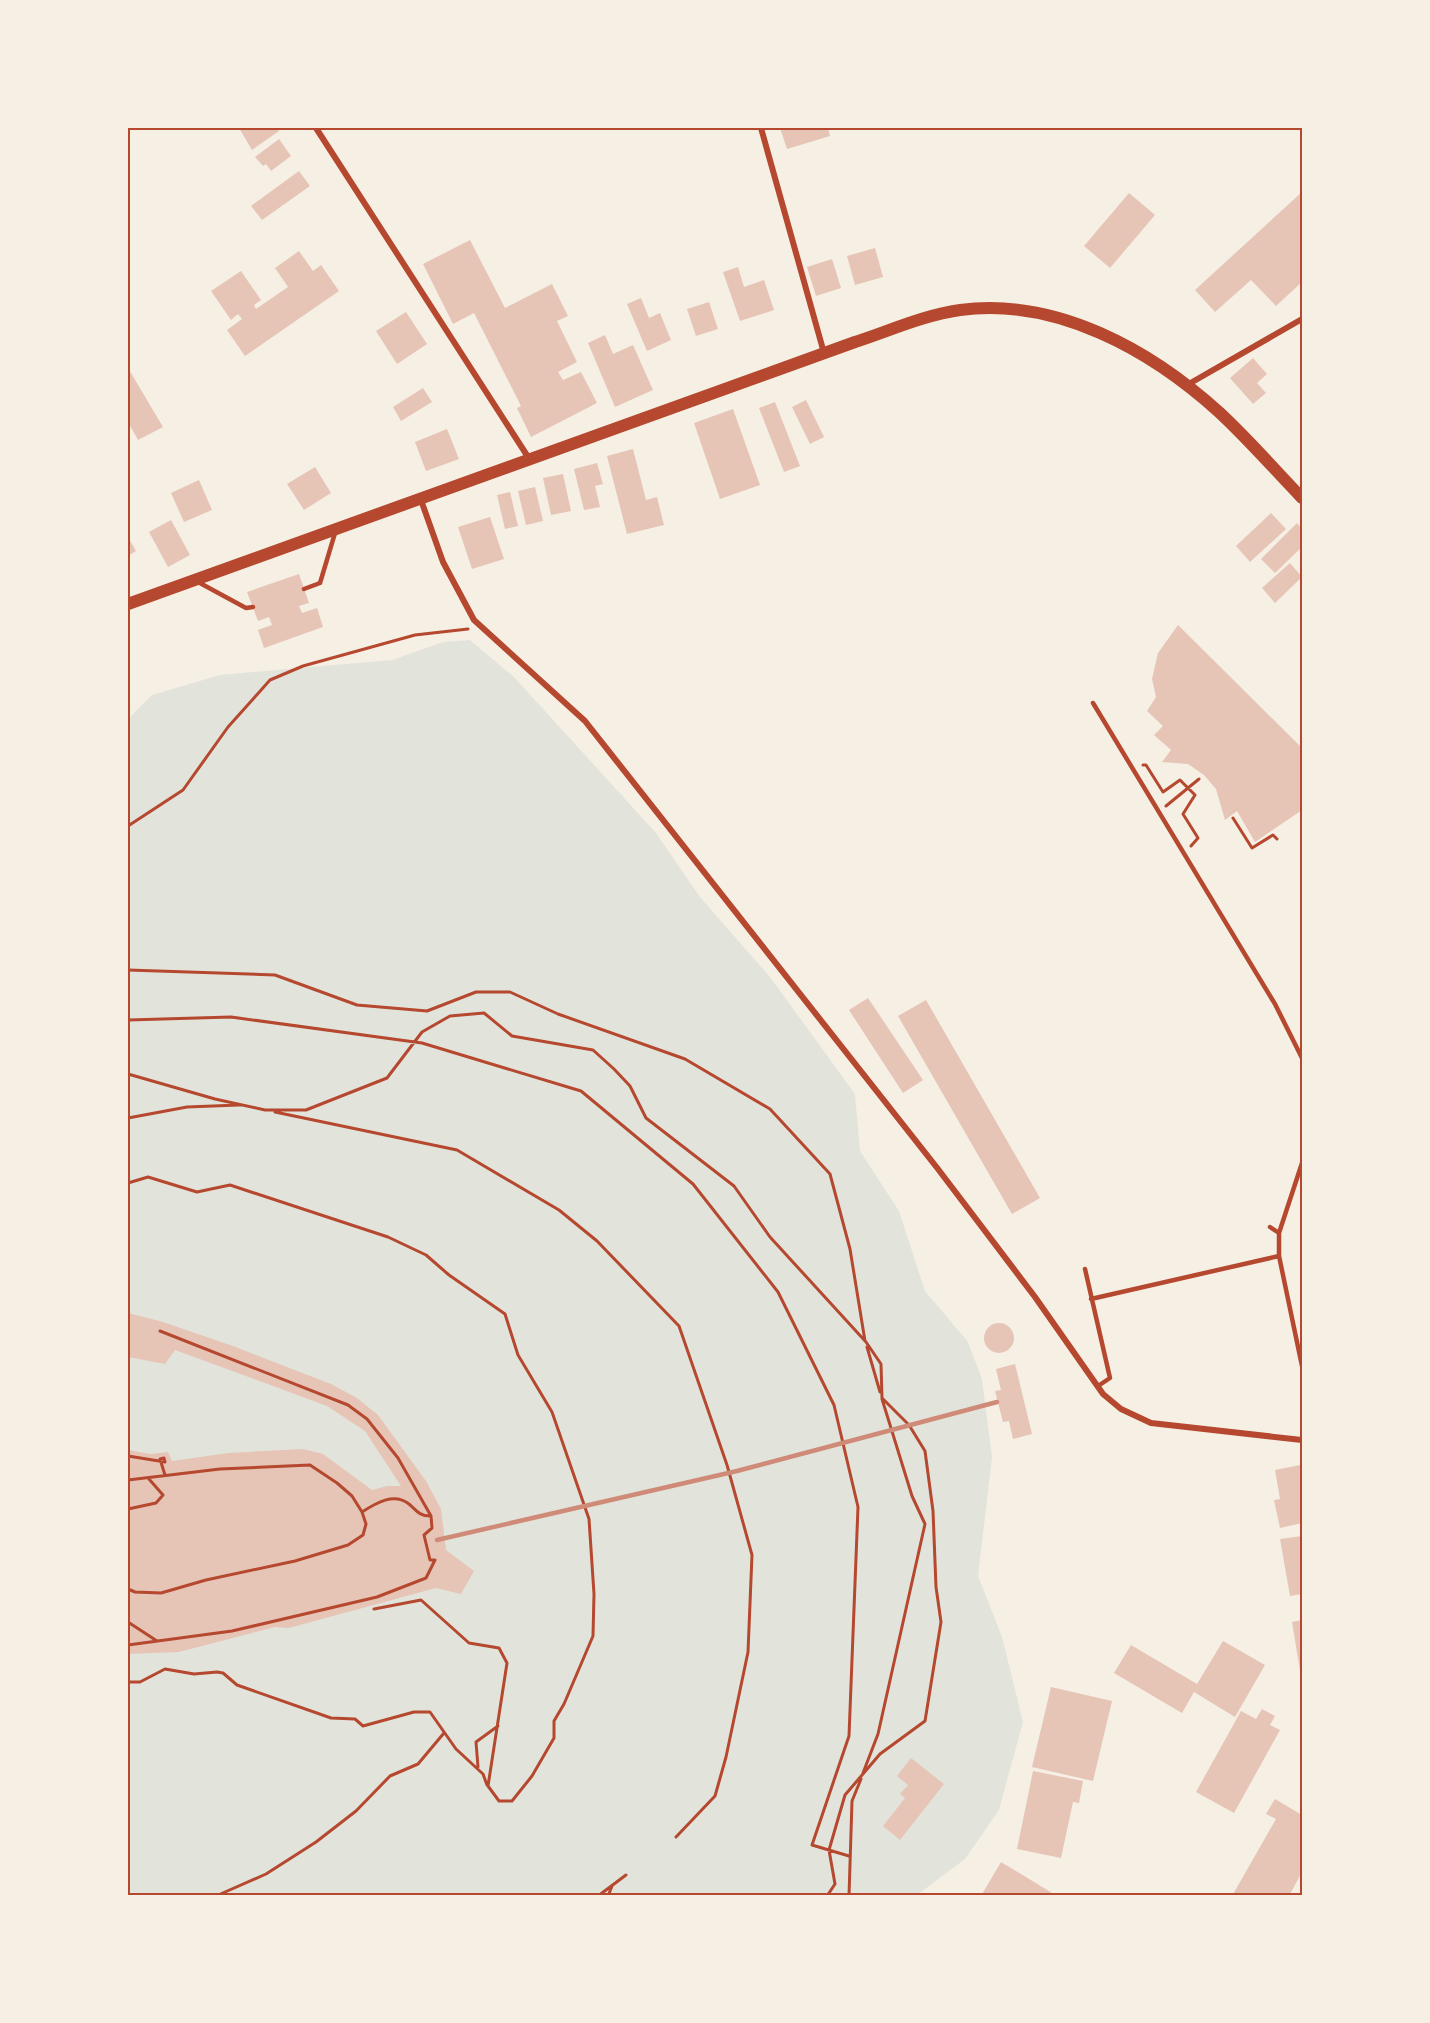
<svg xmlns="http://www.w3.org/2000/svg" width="1430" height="2023" font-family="'Space Grotesk',sans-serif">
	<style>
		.green { fill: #e2e4dc }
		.building { fill: #e6c5b7 }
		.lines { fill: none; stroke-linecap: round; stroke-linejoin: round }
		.path { stroke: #b5482f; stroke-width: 3 }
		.service { stroke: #b5482f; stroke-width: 4.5 }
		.minor { stroke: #b5482f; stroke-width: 6 }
		.secondary { stroke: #b5482f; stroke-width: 12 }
		.rail { stroke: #cf8b77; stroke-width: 4.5 }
		.neatline { fill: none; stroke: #b5482f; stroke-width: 2 }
	</style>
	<rect width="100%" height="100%" fill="#f6efe4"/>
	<!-- green -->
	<path class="green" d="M 470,640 L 514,677 L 656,833 L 700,897 L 770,977 L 855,1094 L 860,1151 L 899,1211 L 925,1291 L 968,1342 L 982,1379 L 992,1457 L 978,1576 L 1002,1637 L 1023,1722 L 999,1810 L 965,1859 L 917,1895 L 128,1896 L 128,719 L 152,695 L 220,675 L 392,660 L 443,642 Z"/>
	<!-- building -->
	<path class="building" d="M 239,128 L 277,128 L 279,131 L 252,150 Z
		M 780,128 L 828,128 L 830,136 L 787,149 Z
		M 279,139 L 291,156 L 271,171 L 266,164 L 263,166 L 255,157 Z
		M 299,171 L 310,186 L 262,220 L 251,206 Z
		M 1302,192 L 1302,282 L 1276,306 L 1251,280 L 1215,312 L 1195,290 Z
		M 1129,193 L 1155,215 L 1110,268 L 1084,246 Z
		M 470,240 L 505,308 L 552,284 L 568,316 L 557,321 L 577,362 L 558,372 L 563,380 L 581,372 L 597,403 L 531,437 L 517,408 L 521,406 L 474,313 L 453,324 L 423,264 Z
		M 875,248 L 883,277 L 855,285 L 847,256 Z
		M 299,251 L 313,271 L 321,265 L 339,291 L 245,356 L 227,330 L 242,319 L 238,314 L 231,320 L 211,291 L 241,271 L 261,300 L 254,305 L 256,309 L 288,287 L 275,268 Z
		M 832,259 L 841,288 L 816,296 L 807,267 Z
		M 738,267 L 744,287 L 764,280 L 774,310 L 740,321 L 723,272 Z
		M 641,298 L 649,318 L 660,313 L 671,340 L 647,351 L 627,304 Z
		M 709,302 L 718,329 L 696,336 L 687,309 Z
		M 406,312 L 427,344 L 397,364 L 376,331 Z
		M 605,335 L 613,354 L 633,345 L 653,390 L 615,407 L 588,343 Z
		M 1253,358 L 1267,374 L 1257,383 L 1266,393 L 1253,404 L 1230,378 Z
		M 128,368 L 163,427 L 138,440 L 128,422 Z
		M 423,388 L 432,402 L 401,421 L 393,407 Z
		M 806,400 L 824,437 L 810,444 L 792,407 Z
		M 775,402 L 800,466 L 784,472 L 759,408 Z
		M 733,409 L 760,485 L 720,499 L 694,423 Z
		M 447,429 L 459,459 L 426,471 L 415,442 Z
		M 633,449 L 646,500 L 657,497 L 664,525 L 627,534 L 607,456 Z
		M 597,463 L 603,484 L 595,486 L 600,507 L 584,510 L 574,469 Z
		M 315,467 L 331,493 L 304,510 L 287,484 Z
		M 563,474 L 571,511 L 551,515 L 543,478 Z
		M 199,480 L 212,510 L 184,522 L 171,493 Z
		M 535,487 L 543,521 L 526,525 L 518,491 Z
		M 510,492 L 518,526 L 505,529 L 497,495 Z
		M 1271,513 L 1286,529 L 1250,562 L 1236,546 Z
		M 490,517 L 504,559 L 472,569 L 458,527 Z
		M 171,520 L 190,555 L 168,567 L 149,532 Z
		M 1297,523 L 1302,529 L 1302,547 L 1275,573 L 1261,559 Z
		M 128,537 L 136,551 L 128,556 Z
		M 1290,563 L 1302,577 L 1275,603 L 1262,588 Z
		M 299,574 L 309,603 L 299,606 L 302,613 L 317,608 L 323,627 L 264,648 L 258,630 L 272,625 L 269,617 L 258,621 L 247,592 Z
		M 1178,625 L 1302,748 L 1302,810 L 1255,842 L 1237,811 L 1225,820 L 1216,789 L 1204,775 L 1188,764 L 1162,762 L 1171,750 L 1154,735 L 1163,726 L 1147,711 L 1156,697 L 1152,679 L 1158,653 Z
		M 868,998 L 923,1080 L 903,1093 L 849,1010 Z
		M 926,1000 L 1040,1198 L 1012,1214 L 898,1016 Z
		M 128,1313 L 163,1322 L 233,1346 L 331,1384 L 357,1398 L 378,1415 L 426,1481 L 441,1509 L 446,1550 L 474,1571 L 461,1594 L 436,1588 L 289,1628 L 275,1627 L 179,1652 L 128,1654 L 128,1450 L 151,1454 L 168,1452 L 172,1461 L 228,1453 L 303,1449 L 323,1454 L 372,1490 L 387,1486 L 401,1486 L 365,1431 L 327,1406 L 175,1350 L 165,1364 L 128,1357 Z
		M984 1338a15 15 0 1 1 30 0a15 15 0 1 1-30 0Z
		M 1015,1364 L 1032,1434 L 1013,1439 L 1009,1421 L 1003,1422 L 995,1391 L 1001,1390 L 996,1369 Z
		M 1300,1465 L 1302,1523 L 1280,1528 L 1274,1500 L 1280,1499 L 1275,1470 Z
		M 1302,1536 L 1302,1594 L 1290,1596 L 1280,1539 Z
		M 1302,1620 L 1302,1677 L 1301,1677 L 1292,1622 Z
		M 1223,1641 L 1265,1665 L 1235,1717 L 1194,1692 L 1182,1713 L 1114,1673 L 1131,1645 L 1197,1684 Z
		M 1051,1687 L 1112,1701 L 1093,1781 L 1032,1767 Z
		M 1262,1709 L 1275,1716 L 1270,1725 L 1280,1730 L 1234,1813 L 1196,1792 L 1241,1711 L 1256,1719 Z
		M 911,1758 L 944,1784 L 900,1840 L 883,1826 L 905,1798 L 900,1794 L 908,1785 L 897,1776 Z
		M 1033,1771 L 1083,1781 L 1079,1803 L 1073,1802 L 1061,1858 L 1017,1849 Z
		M 1275,1799 L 1302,1815 L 1302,1872 L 1289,1896 L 1232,1896 L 1276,1819 L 1266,1814 Z
		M 1001,1862 L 1057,1896 L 981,1896 Z"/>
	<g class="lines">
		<!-- path -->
		<path class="path" d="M 1143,765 L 1146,765 L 1163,792 L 1180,780 L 1195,795 L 1183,814 L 1198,838 L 1191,846
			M 1166,806 L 1199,779
			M 1233,818 L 1252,848 L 1273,835 L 1277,839
			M 128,826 L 183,790 L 228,727 L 270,680 L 303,666 L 415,635 L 468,629
			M 128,970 L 275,975 L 357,1005 L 427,1011 L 476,992 L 510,992 L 558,1014 L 685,1059 L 770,1109 L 830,1174 L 850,1249 L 865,1341
			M 128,1020 L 231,1017 L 422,1043 L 581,1091 L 693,1184 L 778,1292 L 834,1405 L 858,1507 L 849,1736 L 812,1845 L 849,1856
			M 128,1074 L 215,1099 L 265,1110 L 306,1110 L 387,1078 L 422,1032 L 450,1016 L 484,1013 L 512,1036 L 593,1050 L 614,1069 L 630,1086 L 646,1118 L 734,1186 L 770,1237 L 866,1342 L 881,1364 L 882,1398 L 909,1425 L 925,1451 L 933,1511 L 936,1587 L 941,1622 L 925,1721 L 880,1754 L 845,1795 L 829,1850 L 835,1884 L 827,1896
			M 275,1112 L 457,1150 L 559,1210 L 597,1241 L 679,1326 L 727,1465 L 752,1555 L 748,1652 L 726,1757 L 715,1796 L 676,1837
			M 128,1118 L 187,1107 L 239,1105
			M 128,1183 L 148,1177 L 197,1192 L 230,1185 L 388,1237 L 426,1255 L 449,1275 L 505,1314 L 518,1355 L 552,1412 L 589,1519 L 594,1594 L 593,1636 L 564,1704 L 554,1721 L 554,1738 L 532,1776 L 512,1801 L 499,1801 L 488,1786 L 507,1663 L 499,1648 L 469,1643 L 421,1600 L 374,1609
			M 867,1347 L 880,1392
			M 128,1456 L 165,1462
			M 165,1475 L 160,1459 L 164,1458 L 165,1462
			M 128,1480 L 220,1469 L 310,1465 L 337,1483 L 352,1496 L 362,1512 L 366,1524 L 363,1535 L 348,1545 L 295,1561 L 206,1580 L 161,1593 L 135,1592 L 128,1589
			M 128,1509 L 156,1503 L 163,1495 L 149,1479
			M 362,1512 C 376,1503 394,1492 409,1504 C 416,1510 419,1516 430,1516
			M 128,1622 L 157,1641
			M 128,1645 L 232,1631 L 377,1597 L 426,1578 L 435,1560 L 430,1560 L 424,1535 L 432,1528 L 431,1516 L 398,1458 L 367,1419 L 348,1405 L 160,1331
			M 128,1682 L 140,1682 L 165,1669 L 194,1674 L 217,1672 L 223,1673 L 237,1685 L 331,1718 L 355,1719 L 363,1726 L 414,1712 L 430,1712 L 456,1749 L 483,1774 L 487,1785
			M 478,1767 L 476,1742 L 498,1726
			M 863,1773 L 878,1734 L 925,1524 L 912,1496 L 882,1399
			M 216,1896 L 266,1874 L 316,1842 L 356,1811 L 390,1776 L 418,1764 L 444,1733
			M 598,1896 L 626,1875
			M 608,1896 L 612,1886
			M 849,1896 L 852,1801 L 861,1779"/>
		<!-- service -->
		<path class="service" d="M 198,582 L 246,608 L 253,607
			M 304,589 L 320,583 L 335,533
			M 1093,703 L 1275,1004 L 1302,1058
			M 1302,1163 L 1279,1233 L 1279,1256 L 1302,1366
			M 1270,1227 L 1279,1233
			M 1085,1269 L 1110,1378 L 1098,1386
			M 1091,1299 L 1279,1256"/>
		<!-- minor -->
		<path class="minor" d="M 316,128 L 530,460
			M 761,128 L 824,353
			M 1187,385 L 1302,319
			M 421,500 L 443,562 L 474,620 L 585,721 L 938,1169 L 1035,1297 L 1103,1394 L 1121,1409 L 1151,1423 L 1302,1440"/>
		<!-- secondary -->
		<path class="secondary" d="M 128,604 L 855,342 C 889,331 924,315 960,310 C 1056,297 1151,350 1220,413 C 1249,440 1275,470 1302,498"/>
		<!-- rail -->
		<path class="rail" d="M 437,1540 L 737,1471 L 997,1402"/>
	</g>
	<!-- border -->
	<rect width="1430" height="2023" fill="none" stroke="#f6efe4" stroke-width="258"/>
	<rect x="129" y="129" width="1172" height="1765" class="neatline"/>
</svg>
